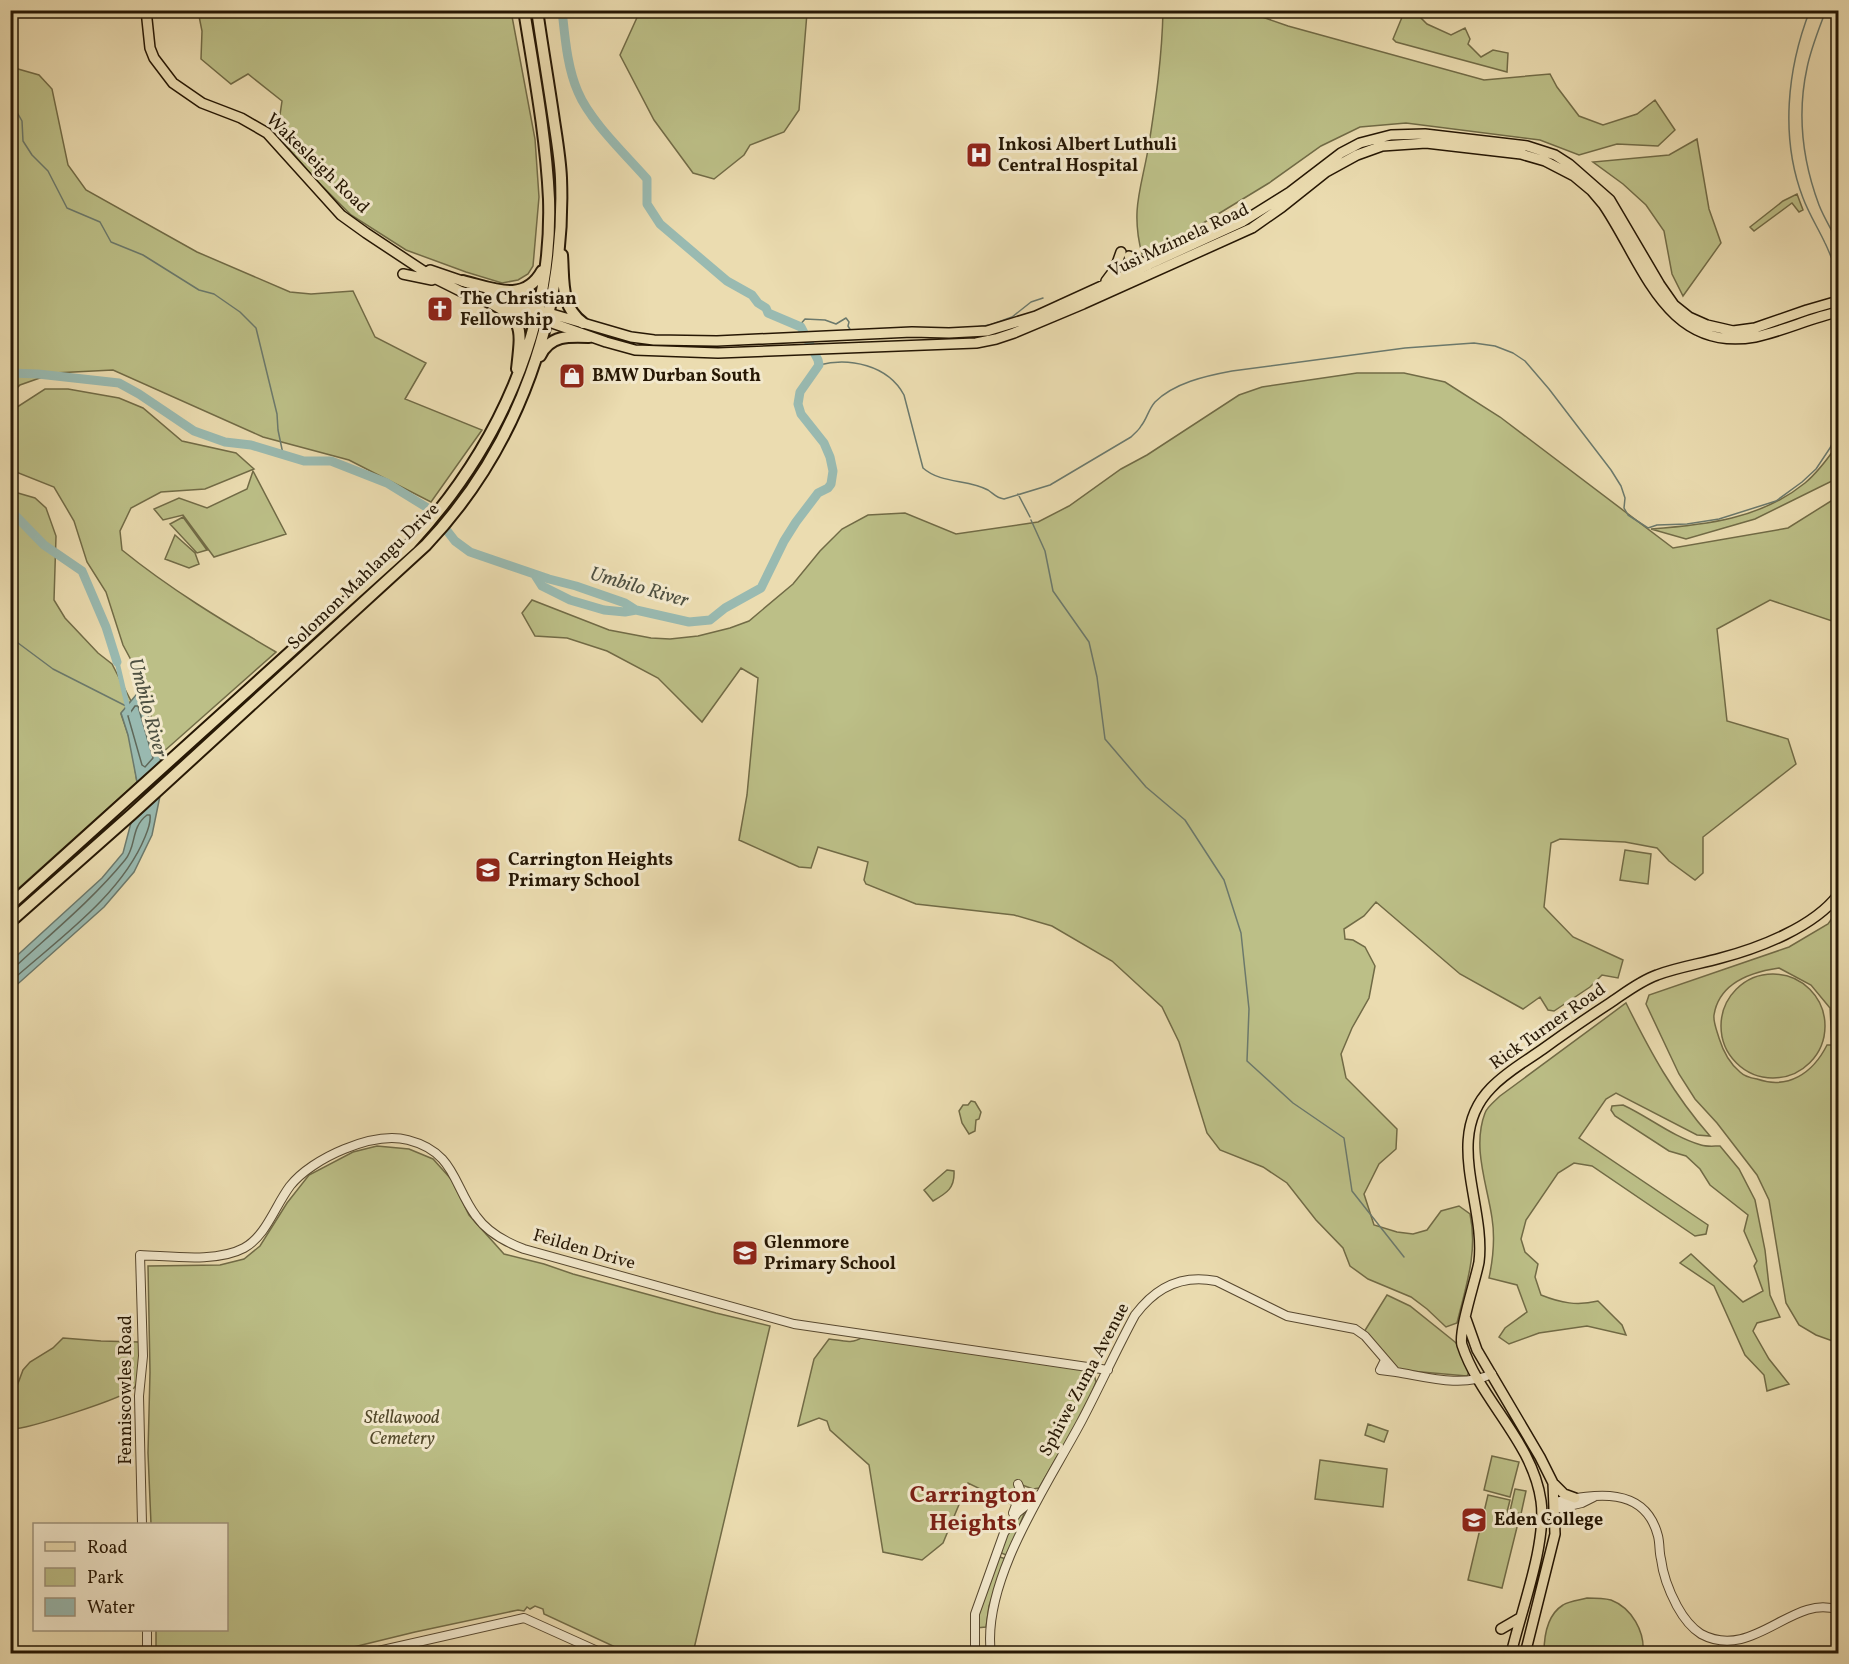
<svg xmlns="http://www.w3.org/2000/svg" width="1849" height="1664" font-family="Vollkorn,serif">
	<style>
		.green { fill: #bcbf87; stroke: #716b46; stroke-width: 1.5; fill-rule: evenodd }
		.water { fill: #99bab1; stroke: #6b796c; stroke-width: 1.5 }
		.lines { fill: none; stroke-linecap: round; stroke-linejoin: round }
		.shore { stroke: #60685a; stroke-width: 1.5 }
		.stream { stroke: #6b796c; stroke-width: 1.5 }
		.canal { stroke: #99bab1; stroke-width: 5 }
		.river { stroke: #99bab1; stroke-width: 9 }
		.minor-casing { stroke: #57482f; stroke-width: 10 }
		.major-casing { stroke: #261704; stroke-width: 12 }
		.highway-casing { stroke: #261704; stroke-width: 14 }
		.minor { stroke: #f2e8cc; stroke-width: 8 }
		.major { stroke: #ebdcb0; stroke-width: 9 }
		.highway { stroke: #ebdcb0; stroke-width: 10 }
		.labels { text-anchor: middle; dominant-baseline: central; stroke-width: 6; stroke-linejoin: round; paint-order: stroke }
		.poi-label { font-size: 18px; font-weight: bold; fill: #261704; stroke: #f2e8cc; text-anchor: start }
		.street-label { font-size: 18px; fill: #261704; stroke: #f2e8cc }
		.park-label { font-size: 18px; font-style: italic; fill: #53492b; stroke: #f2e8cc }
		.water-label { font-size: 20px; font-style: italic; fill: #4e5041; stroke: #f2e8cc }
		.district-label { font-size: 24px; font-weight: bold; fill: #7a1f14; stroke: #f2e8cc }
	</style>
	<rect width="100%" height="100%" fill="#ebdcb0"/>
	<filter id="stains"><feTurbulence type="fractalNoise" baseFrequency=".00333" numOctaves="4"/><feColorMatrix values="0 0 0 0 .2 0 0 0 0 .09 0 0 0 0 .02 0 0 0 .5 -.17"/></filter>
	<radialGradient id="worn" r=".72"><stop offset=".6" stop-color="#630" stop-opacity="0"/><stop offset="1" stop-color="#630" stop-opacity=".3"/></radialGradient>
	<!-- green -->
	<path class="green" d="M 1405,10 L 1414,11 L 1427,24 L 1451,35 L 1465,28 L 1470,39 L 1468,44 L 1481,57 L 1493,50 L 1508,53 L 1507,72 L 1396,42 L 1393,39 Z
		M 198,11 L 511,11 L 535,139 L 539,197 L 533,266 L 528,274 L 518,280 L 502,283 L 466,272 L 406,250 L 351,215 L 316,180 L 277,135 L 282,101 L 248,74 L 231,84 L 201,59 L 202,31 Z
		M 640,11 L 809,11 L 807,13 L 799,110 L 784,132 L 750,145 L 744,155 L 714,179 L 693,173 L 654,120 L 620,55 Z
		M 1163,11 L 1245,11 L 1288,26 L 1484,80 L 1550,74 L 1557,87 L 1579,116 L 1603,125 L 1637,114 L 1655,100 L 1675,130 L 1658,146 L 1617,144 L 1579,155 L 1540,140 L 1406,123 L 1360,127 L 1321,146 L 1269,183 L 1182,236 L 1142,254 C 1130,209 1142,187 1149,144 C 1156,99 1162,57 1163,11 Z
		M 11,67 L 39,75 L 52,89 L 68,165 L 86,190 L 197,252 L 290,292 L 311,294 L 353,291 L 375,337 L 426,363 L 405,399 L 482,430 L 431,502 L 349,460 L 263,437 L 113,370 L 54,373 L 20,385 L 11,394 Z
		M 1697,139 L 1709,209 L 1721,243 L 1683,296 L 1672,274 L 1664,231 L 1646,205 L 1623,184 L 1593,162 L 1669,155 Z
		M 1797,194 L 1803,210 L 1799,212 L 1792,203 L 1754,231 L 1750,227 L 1783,201 Z
		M 1357,373 L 1404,373 L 1445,382 L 1500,417 L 1673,548 L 1788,528 L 1831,501 L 1838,499 L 1838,623 L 1770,600 L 1717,629 L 1727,721 L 1788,739 L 1796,764 L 1703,837 L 1703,873 L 1695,880 L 1669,861 L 1657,848 L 1625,842 L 1560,839 L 1551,843 L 1544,907 L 1573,937 L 1623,960 L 1618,978 L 1602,975 L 1590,987 L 1554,1011 L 1548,1010 L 1540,997 L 1523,1009 L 1460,974 L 1376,902 L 1364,916 L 1344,929 L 1345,939 L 1353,940 L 1365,947 L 1375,966 L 1369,998 L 1352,1028 L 1341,1054 L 1346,1078 L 1397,1129 L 1396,1149 L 1379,1164 L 1364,1194 L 1374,1225 L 1397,1232 L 1413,1234 L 1427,1230 L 1441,1211 L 1459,1206 L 1470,1214 C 1478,1252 1466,1286 1457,1323 L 1446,1327 L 1427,1309 L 1411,1297 L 1368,1279 L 1350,1266 L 1343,1248 L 1316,1220 L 1287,1183 L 1263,1167 L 1220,1150 L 1207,1133 L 1179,1042 L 1162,1007 L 1112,961 L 1052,926 L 1014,915 L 916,904 L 866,884 L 864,880 L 868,862 L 818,847 L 811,868 L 799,867 L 739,840 L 747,795 L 758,678 L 741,668 L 702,722 L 658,678 L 607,651 L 567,638 L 535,636 L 522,613 L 532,600 L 609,630 L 651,638 L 670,639 L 698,636 L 730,628 L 749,621 L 793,584 L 820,551 L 842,529 L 868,515 L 905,513 L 956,534 L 1038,522 L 1069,506 L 1121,469 L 1147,455 L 1239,395 L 1262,387 Z
		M 45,389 L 68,389 L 119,398 L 143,408 L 182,441 L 236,453 L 254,469 L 205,489 L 161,492 L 131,508 L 120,531 L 122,550 C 170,589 223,621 276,652 L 162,753 L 139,675 L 123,645 L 106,592 L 87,562 L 74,521 L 54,487 L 11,470 L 11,411 Z
		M 1838,444 L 1838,478 L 1755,519 L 1686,539 L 1651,529 C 1705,525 1761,519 1805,483 C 1817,473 1829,457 1838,444 Z
		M 253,471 L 286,534 L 214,557 L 183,515 L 163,520 L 154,509 L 179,498 L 207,508 L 247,489 Z
		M 11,491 L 35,498 L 46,508 L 56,536 L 54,600 L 65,618 L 98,653 L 112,664 L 131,701 L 121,714 L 131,743 L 137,782 L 11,895 Z
		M 183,517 L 207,550 L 197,553 L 170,524 Z
		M 175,535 L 195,553 L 199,564 L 189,568 L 165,559 Z
		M 1625,850 L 1651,854 L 1648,884 L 1620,880 Z
		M 1838,910 L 1838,1343 L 1816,1335 L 1799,1325 L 1786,1303 L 1769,1200 L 1757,1175 L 1717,1123 L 1695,1099 L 1679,1074 L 1646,1004 L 1649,995 L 1789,947 L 1828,924 ZM 1779,968 L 1811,985 L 1830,1008 L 1832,1045 L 1827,1045 C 1813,1073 1788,1090 1757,1079 C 1751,1078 1744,1076 1740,1072 C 1729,1063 1723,1051 1719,1038 C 1717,1031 1713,1022 1714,1015 C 1719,983 1751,972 1779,968 Z
		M1721 1026a52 52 0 1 1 104 0a52 52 0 1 1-104 0Z
		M 1626,1003 C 1651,1053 1673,1094 1710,1136 L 1697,1135 L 1616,1093 L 1606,1099 L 1579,1138 L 1708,1225 L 1706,1234 L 1695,1236 L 1592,1166 L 1574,1163 L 1558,1173 L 1526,1220 L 1521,1239 L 1525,1252 L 1538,1264 L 1535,1277 L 1541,1295 C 1561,1303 1577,1306 1598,1301 L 1622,1325 L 1626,1335 L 1587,1326 L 1539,1333 L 1509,1344 L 1499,1337 L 1505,1328 L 1527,1312 L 1517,1285 L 1489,1278 C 1493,1259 1495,1237 1492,1218 C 1487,1184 1472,1147 1485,1113 C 1487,1107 1495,1101 1500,1096 Z
		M 971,1101 L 975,1102 L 981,1112 L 979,1119 L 976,1120 L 975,1131 L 969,1134 L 962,1123 L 959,1111 L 963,1105 L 968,1105 Z
		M 1623,1105 C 1649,1117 1673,1137 1701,1145 C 1707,1147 1714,1146 1720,1146 L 1739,1169 L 1755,1200 L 1765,1250 L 1770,1295 L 1780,1317 L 1757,1323 L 1753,1331 L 1769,1359 L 1789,1384 L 1767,1391 L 1764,1375 L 1745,1355 L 1714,1286 L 1680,1263 L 1691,1254 L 1743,1302 L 1763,1291 L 1754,1266 L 1757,1261 L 1744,1231 L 1748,1215 L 1710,1185 L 1700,1169 L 1686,1156 L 1669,1151 L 1615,1116 L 1611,1110 L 1612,1106 Z
		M 377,1146 L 409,1149 L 433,1159 L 451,1179 L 469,1215 L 504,1254 L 544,1264 L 573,1274 L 716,1313 L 770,1326 L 693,1653 L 628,1653 L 544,1614 L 543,1609 L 535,1606 L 530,1609 L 527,1607 L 524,1611 L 518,1610 L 415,1632 L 329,1653 L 156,1653 L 156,1630 L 226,1630 L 226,1524 L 151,1524 L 148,1453 L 150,1372 L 148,1266 L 220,1265 L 244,1259 L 260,1246 L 287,1203 L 309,1175 L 353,1152 Z
		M 947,1170 L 954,1171 C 955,1188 947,1193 933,1201 L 924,1190 Z
		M 1387,1295 L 1410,1306 L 1455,1342 L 1459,1346 L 1469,1372 L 1467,1376 L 1399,1370 L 1364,1332 Z
		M 862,1337 L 1084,1370 L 1094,1374 L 1096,1382 L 1087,1405 L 1039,1488 L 1033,1489 L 1022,1485 L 1013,1505 L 968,1483 L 943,1543 L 922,1560 L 883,1552 L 869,1465 L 830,1430 L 827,1421 L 819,1418 L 798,1426 L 814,1359 L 829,1339 C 840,1340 853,1345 862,1337 Z
		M 63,1338 L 101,1341 L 139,1342 C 139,1354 143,1378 134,1388 C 125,1398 25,1430 11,1429 L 11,1402 L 23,1370 L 30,1362 L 53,1348 Z
		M 1368,1424 L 1388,1431 L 1384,1442 L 1365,1435 Z
		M 1492,1456 L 1519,1462 L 1510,1497 L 1484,1490 Z
		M 1320,1460 L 1387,1469 L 1383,1507 L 1315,1499 Z
		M 1515,1489 L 1526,1491 L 1521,1514 L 1510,1511 Z
		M 1488,1495 L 1510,1500 L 1507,1512 L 1520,1515 L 1502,1588 L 1468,1580 Z
		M 1025,1511 L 1009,1553 L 1006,1555 L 999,1552 L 1012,1522 Z
		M 997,1556 L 1006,1559 L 989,1606 L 986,1627 L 976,1628 L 978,1615 Z
		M 1587,1598 C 1595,1598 1603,1598 1611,1600 C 1632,1608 1645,1632 1643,1653 L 1544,1653 C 1544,1636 1547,1615 1563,1605 C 1569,1601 1580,1600 1587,1598 Z"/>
	<!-- water -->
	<path class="water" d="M 141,689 L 161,762 L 137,782 L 128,735 L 121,713 Z
		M 160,796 L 152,835 L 134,872 L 104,907 L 11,990 L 10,962 L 102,878 L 123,853 L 132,819 Z"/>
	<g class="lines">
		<!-- shore -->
		<path class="shore" d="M 138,706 L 153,758 L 145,767 L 142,765 L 128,716 L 135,706 Z
			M 10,966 L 17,965 C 54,931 93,899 125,860 C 137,846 130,828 147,815 L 150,815 C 151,822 148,830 145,837 C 121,896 57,940 10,982"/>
		<!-- stream -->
		<path class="stream" d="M 1810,10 C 1787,69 1780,138 1803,198 C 1809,214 1818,228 1825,243 C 1830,253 1833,263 1838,273
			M 1826,10 C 1819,29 1811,48 1807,68 C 1797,114 1803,162 1819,205 C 1824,218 1832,230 1838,243
			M 10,106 L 14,107 L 22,121 L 23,141 L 32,155 L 48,171 L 67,208 L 100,222 L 111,242 L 143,255 L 199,290 L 214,294 L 240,312 L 256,328 L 277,414 L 278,430 L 283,454
			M 799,326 L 805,319 L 825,320 L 836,324 L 846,318 L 849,322 L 848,326 L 851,331
			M 976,327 L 990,325 L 1012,317 L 1031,302 L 1043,298
			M 819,365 C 849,357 888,365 904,395 L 923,468 C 941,484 968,479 988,490 C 994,494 996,498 1004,499 L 1050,485 L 1131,437 C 1135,433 1139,430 1141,426 C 1147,419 1148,410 1155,402 C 1174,383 1205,376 1232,371 L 1405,348 L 1474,343 L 1495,346 L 1513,353 L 1525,361 L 1549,389 L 1611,470 L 1621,486 L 1625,498 L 1624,508 L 1628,515 L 1648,528 L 1657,525 L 1687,524 L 1719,519 L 1776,501 L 1802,482 L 1816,469 L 1830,448 L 1838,431
			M 1018,494 L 1030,517
			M 1031,520 L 1045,551 L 1053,591 L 1089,642 L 1097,677 L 1105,739 L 1146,787 L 1185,820 L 1224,880 L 1241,933 L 1249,1009 L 1247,1061 L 1293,1103 L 1344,1138 L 1352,1191 L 1404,1257
			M 10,637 L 53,669 L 126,706"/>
		<!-- canal -->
		<path class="canal" d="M 117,662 L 129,713"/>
		<!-- river -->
		<path class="river" d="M 10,373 L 38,374 L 119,383 L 139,394 L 194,431 L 225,442 L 251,445 L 304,461 L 331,461 L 387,483 L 431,510 L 455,541 L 470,552 L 549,579 L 576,586 L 625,603 L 636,610 L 689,622 L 710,620 L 725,608 L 761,588 L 784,541 L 796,522 L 818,493 L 828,488 L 831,484 L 833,471 L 830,457 L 824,443 L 801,414 L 798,404 L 800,392 L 819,365 L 818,360 L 801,327 L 768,313 L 766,308 L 758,303 L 752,295 L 727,281 L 660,224 L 647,204 L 647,179 C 626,155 590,121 578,92 C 567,67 565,37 562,10
			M 10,510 L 44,545 L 82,571 L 106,627 L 117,662
			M 535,575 L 542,586 L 570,600 L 604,610 L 625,612 L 636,610"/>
		<!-- minor casing -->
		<g class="minor-casing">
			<path id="minor" d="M 1385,1360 L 1380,1370 L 1396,1372
				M 1555,1502 C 1595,1494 1645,1485 1658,1536 C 1660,1544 1659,1552 1661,1559 C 1663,1576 1669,1591 1677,1606 C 1683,1617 1690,1627 1701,1634 C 1753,1662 1793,1593 1838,1610
				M 1556,1509 L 1582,1503 L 1594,1497
				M 1013,1513 L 1021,1492 L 1018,1484
				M 142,1524 L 139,1396 L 143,1356 L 140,1255 C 171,1256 216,1263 244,1248 C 266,1236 275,1206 290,1186 C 312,1158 373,1131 408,1140 C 455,1152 453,1185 476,1216 C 488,1233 505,1242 524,1249 L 794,1324 L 1108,1370
				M 147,1630 L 147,1654
				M 365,1654 L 524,1618 L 604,1654
				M 975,1654 L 975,1614 L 1004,1533 L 1017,1513 L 1039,1495
				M 991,1654 C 981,1581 1048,1484 1081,1422 C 1100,1386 1116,1350 1135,1315 C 1155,1288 1182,1274 1216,1281 L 1287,1316 L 1355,1329 L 1365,1336 L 1396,1372 C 1427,1377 1462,1388 1492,1374"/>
		</g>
		<!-- major casing -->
		<g class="major-casing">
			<path id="major" d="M 146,10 L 150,48 L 154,58 L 173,83 L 202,103 L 241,118 L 267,133 L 341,215 L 366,233 L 434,278 L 460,291 L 488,300
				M 1129,256 L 1148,265
				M 430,270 L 468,283
				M 403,274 L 432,280
				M 1106,281 L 1115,269 L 1121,252
				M 489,291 L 538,310 L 583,323 L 631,337 L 654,340 L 717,341 L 912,332 L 949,333 L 987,331 L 1036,316 L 1242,222 L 1290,192 L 1341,153 L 1360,143 L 1391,135 L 1425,134 L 1527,146 L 1555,155 L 1569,164 L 1610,200 L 1660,285 L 1674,305 L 1689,317 L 1707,325 L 1733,331 L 1755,328 L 1807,310 L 1838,301
				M 501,305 L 606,342 L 635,350 L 718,353 L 976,343 L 996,339 L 1014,333 L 1083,304 L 1252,228 L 1282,207 L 1326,172 L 1357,155 L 1382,146 L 1426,143 L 1521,154 L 1545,161 L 1574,176 L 1592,191 L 1603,204 C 1643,262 1665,353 1755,337 C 1784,331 1810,318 1838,312
				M 1466,1319 L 1477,1350 L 1540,1457 L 1553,1483 L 1555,1534 L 1525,1654
				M 1553,1483 L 1564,1494 L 1575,1498
				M 1501,1629 L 1520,1618
				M 1511,1654 C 1521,1611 1547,1543 1541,1501 C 1533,1442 1480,1400 1462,1345 C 1458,1332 1476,1279 1479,1262 C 1486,1204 1443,1137 1491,1088 C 1506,1072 1526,1061 1543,1049 C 1565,1033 1587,1018 1610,1003 C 1625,993 1640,981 1657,975 C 1678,967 1700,964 1721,958 C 1759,948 1814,927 1838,895"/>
		</g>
		<!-- highway casing -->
		<g class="highway-casing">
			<path id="highway" d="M 562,255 C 564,281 560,306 583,323
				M 463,281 C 492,288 524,304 542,271
				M 483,299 C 524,319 522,325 517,369
				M 540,356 C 550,335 569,336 589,337
				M 10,905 L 410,544 C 497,450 553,330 549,199 C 546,136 534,73 524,10
				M 10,922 L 132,814 L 426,545 C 519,447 566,312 561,178 C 560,156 556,135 553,114 C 548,80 542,45 537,10"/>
		</g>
		<!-- minor -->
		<use href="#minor" class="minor"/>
		<!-- major -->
		<use href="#major" class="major"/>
		<!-- highway -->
		<use href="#highway" class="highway"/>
	</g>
	<!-- icons -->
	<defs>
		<g id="hospital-square" transform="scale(1.35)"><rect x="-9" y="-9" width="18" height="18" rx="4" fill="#8f2418" stroke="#f2e8cc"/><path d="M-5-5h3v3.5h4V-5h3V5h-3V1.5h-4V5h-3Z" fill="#fff"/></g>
		<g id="church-square" transform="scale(1.35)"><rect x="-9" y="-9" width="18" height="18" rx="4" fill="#8f2418" stroke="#f2e8cc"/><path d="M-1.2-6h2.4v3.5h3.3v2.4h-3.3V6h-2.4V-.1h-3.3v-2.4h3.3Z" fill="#fff"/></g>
		<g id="shop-square" transform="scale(1.35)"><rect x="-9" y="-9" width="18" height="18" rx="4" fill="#8f2418" stroke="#f2e8cc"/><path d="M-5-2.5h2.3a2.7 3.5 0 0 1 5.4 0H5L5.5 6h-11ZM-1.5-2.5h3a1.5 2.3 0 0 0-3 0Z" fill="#fff"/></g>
		<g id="school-square" transform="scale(1.35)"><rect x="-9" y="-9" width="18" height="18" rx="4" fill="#8f2418" stroke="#f2e8cc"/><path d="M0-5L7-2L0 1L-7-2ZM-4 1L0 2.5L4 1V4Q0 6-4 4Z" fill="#fff"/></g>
	</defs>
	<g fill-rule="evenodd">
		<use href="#hospital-square" x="979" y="155"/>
		<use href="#church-square" x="440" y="309"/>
		<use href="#shop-square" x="572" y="376"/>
		<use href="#school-square" x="488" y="870"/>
		<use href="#school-square" x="745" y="1253"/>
		<use href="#school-square" x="1474" y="1520"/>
	</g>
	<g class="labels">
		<!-- poi labels -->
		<g class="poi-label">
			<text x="998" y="145">Inkosi Albert Luthuli<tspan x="998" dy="21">Central Hospital</tspan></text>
			<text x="460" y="299">The Christian<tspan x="460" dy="21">Fellowship</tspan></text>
			<text x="592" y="376">BMW Durban South</text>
			<text x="508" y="860">Carrington Heights<tspan x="508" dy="21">Primary School</tspan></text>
			<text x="764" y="1243">Glenmore<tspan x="764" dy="21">Primary School</tspan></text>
			<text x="1494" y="1520">Eden College</text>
		</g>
		<!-- street labels -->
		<g class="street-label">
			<text transform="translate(317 164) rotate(44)">Wakesleigh Road</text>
			<text transform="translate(1179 241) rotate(-25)">Vusi Mzimela Road</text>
			<text transform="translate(364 577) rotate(-44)">Solomon Mahlangu Drive</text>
			<text transform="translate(1548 1027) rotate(-35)">Rick Turner Road</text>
			<text transform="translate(584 1250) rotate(16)">Feilden Drive</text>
			<text transform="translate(1085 1380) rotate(-62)">Sphiwe Zuma Avenue</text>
			<text transform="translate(126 1390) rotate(-90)">Fenniscowles Road</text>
		</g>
		<!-- park labels -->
		<g class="park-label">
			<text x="402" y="1418">Stellawood<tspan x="402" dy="21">Cemetery</tspan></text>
		</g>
		<!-- water labels -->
		<g class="water-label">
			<text transform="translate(639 588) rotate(16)">Umbilo River</text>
			<text transform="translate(147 708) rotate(75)">Umbilo River</text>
		</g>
		<!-- district labels -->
		<g class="district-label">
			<text x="973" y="1496">Carrington<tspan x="973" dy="28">Heights</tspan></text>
		</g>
	</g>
	<!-- margin -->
	<rect width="1849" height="1664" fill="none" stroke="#ebdcb0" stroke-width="36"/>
	<rect x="12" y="12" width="1825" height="1640" fill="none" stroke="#261704" stroke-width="3"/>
	<rect x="18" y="18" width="1813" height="1628" fill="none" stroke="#261704" stroke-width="1.5"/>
	<!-- legend -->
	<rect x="33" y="1523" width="195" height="108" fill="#f2e8cc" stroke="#a0947c" stroke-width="1.5"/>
	<rect x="45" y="1542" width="30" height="9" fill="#ebdcb0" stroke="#a0947c" stroke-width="1.5"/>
	<text x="87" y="1553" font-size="18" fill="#261704">Road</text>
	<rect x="45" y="1568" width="30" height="18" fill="#bcbf87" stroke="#a0947c" stroke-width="1.5"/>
	<text x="87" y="1583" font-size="18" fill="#261704">Park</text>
	<rect x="45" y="1598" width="30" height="18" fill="#99bab1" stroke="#a0947c" stroke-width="1.5"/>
	<text x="87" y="1613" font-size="18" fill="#261704">Water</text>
	<rect width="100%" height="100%" filter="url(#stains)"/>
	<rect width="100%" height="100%" fill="url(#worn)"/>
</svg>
